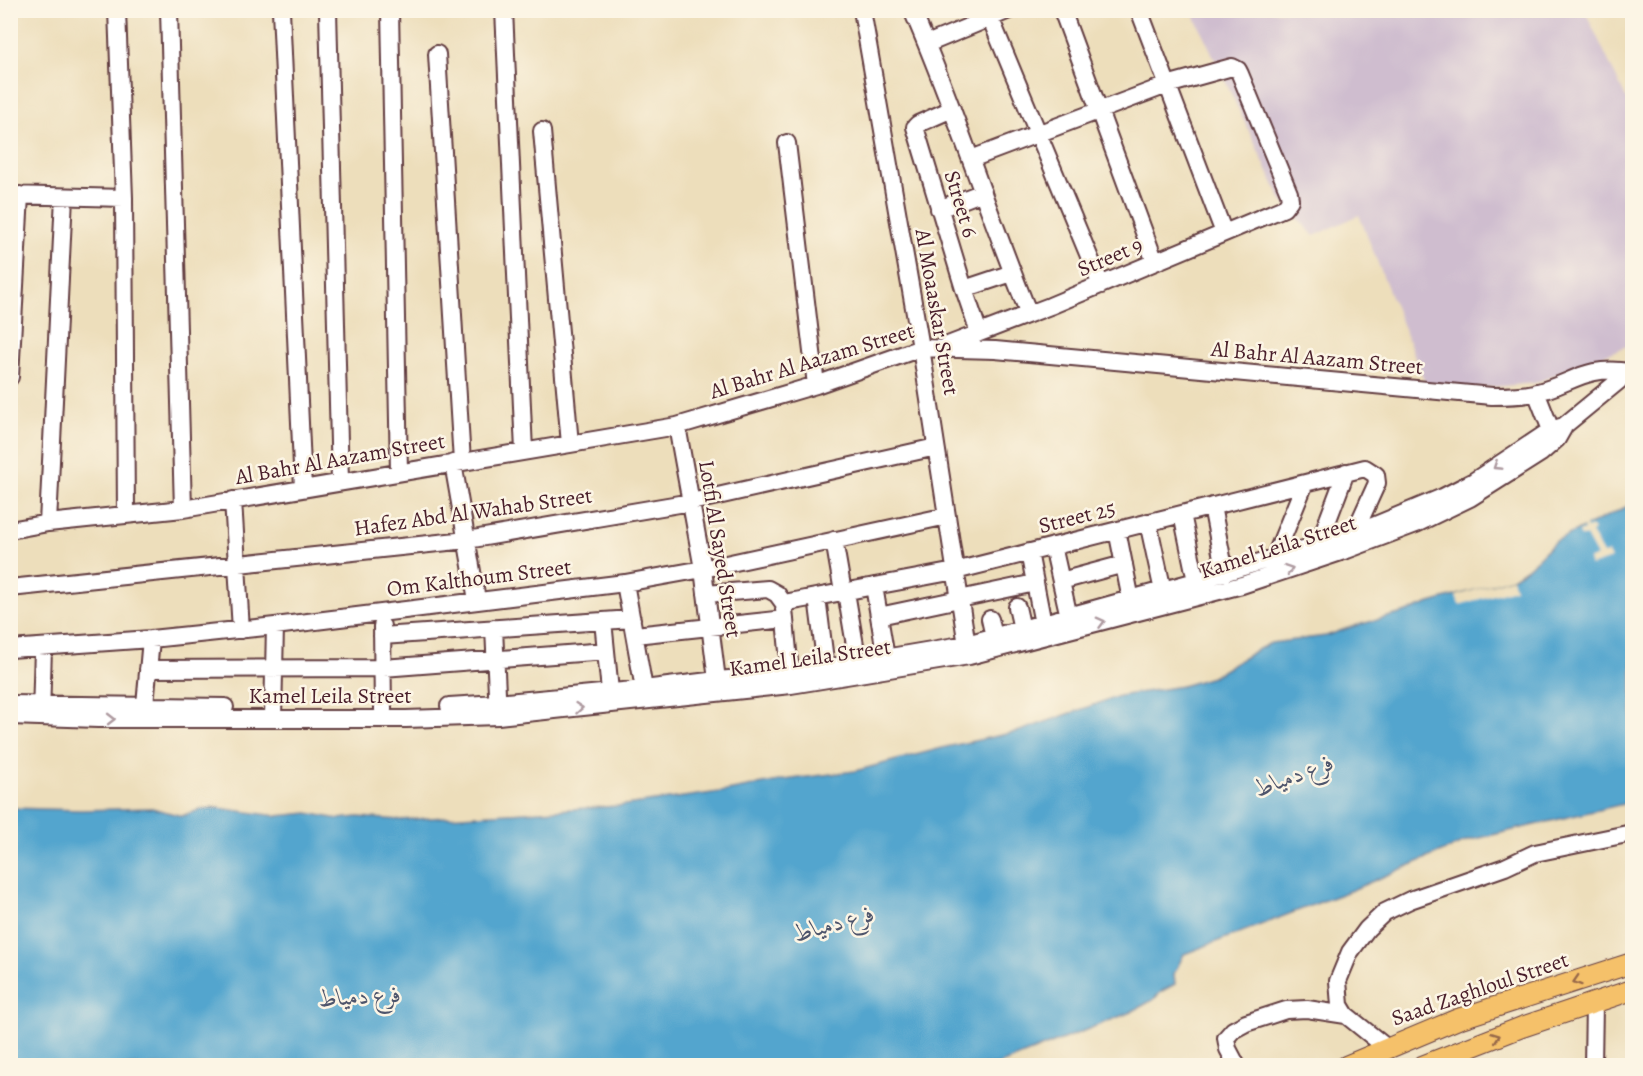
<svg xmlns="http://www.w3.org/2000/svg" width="1643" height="1076" font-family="Alegreya,Amiri,serif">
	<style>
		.industrial { fill: #cfbdcf }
		.water { fill: #53a5ce; stroke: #4e627c; stroke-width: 1.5 }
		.pier { fill: #eddebb }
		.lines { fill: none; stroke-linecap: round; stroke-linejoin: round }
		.minor-casing { stroke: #623c41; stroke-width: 20 }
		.major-casing { stroke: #623c41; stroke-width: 22 }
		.minor { stroke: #fff; stroke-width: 16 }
		.major { stroke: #f5c16b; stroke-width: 20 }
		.oneway { stroke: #ae9aa0 }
		.oneway2 { stroke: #976848 }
		.labels { text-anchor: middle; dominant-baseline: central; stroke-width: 5; stroke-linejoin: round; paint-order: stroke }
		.street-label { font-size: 22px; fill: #4a1f2b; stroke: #fcf5e5 }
		.water-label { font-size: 24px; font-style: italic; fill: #4e556c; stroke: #fcf5e5 }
	</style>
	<rect width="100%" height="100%" fill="#fcf5e5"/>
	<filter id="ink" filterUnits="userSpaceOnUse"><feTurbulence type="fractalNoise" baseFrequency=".0167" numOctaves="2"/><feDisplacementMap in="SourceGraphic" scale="12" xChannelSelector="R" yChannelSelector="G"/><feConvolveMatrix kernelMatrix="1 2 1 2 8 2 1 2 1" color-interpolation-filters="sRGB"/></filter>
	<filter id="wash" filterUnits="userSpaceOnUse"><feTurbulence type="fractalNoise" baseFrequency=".008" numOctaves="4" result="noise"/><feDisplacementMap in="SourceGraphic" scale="24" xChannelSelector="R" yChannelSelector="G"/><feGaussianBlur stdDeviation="1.35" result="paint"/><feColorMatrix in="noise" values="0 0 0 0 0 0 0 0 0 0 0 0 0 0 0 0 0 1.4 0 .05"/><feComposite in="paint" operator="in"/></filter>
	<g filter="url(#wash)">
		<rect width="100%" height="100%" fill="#eddebb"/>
		<!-- industrial -->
		<path class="industrial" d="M 1192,11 L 1585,11 L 1632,111 L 1632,344 L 1535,383 L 1472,389 L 1426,385 L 1359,215 L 1314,236 L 1282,201 Z"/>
		<!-- water -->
		<path class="water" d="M 1632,504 L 1632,802 L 1467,841 L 1352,890 L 1184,954 L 1174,974 L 1175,984 L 1162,991 L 1153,1000 L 1131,1012 L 998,1065 L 11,1066 L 11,808 L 81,810 L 152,808 L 182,816 L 202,809 L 218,808 L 277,816 L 308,813 L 338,819 L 358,817 L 400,820 L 618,806 L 727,791 L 784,780 L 855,771 L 946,747 L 1020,731 L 1119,696 L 1182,686 L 1212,677 L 1255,651 L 1271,643 L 1326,636 L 1354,626 L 1407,612 L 1430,603 L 1479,589 L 1512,578 L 1529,567 L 1554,542 Z"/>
		<!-- pier -->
		<path class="pier" d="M 1586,525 L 1587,529 L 1592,527 L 1594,531 L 1591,533 L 1603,554 L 1608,553 L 1611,559 L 1590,566 L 1588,560 L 1597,556 L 1586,536 L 1581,537 L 1579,532 L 1584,530 L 1583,527 Z
			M 1512,578 L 1515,589 L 1459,605 L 1456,596 Z"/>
	</g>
	<g filter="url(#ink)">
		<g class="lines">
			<!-- minor casing -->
			<g class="minor-casing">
				<path id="minor" d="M 117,10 L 124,198 L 126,515
					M 169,10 L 183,509
					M 281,10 L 303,488
					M 328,10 L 340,482
					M 390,10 L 399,472
					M 504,10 L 524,451
					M 862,10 L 921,348 L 968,652
					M 912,10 C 956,110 988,214 1029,314
					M 987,10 L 1101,285
					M 1062,10 L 1155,262
					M 1139,10 L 1224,233
					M 927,44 L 1009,10
					M 437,54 L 462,462
					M 952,109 L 918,124 L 915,127 L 964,289 L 979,333
					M 542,131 L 570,444
					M 787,143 L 816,385
					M 10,195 L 124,198
					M 939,209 L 983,192
					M 964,289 L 1012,273
					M 948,345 L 1050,306 L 1284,208 L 1290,200 L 1289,193 L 1240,74 L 1238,70 L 1232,67 L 1167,85 L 971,159
					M 10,377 L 20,195
					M 1536,392 L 1551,430 L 1556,438
					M 677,426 L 703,569 L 718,688
					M 453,463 L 477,600
					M 233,500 L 241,630
					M 1212,506 L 1225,573
					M 1182,514 L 1196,581
					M 1148,522 L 1163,591
					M 48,523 L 64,197
					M 10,530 L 48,523 L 183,509 L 677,426 L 816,385 L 921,348 L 995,350 L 1492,396 C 1506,396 1520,396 1534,393 C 1573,384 1584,365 1629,372
					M 1117,530 L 1131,600
					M 834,540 L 843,592
					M 1053,546 L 1069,617
					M 1318,546 L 1346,472
					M 1029,552 L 1043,624
					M 1274,559 L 1305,483
					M 1061,581 L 1124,564
					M 625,583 L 644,689
					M 874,586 L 886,658
					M 10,588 L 467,540 L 691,502 L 936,447
					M 846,592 L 858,663
					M 706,594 L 768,589 L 777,594 L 785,605
					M 817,597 L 826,668
					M 1017,607 L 1022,629
					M 879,616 L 1035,583
					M 990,619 L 994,637
					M 603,621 L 611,701
					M 382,626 L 383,710
					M 494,628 L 498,715
					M 635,635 L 785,619
					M 382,636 L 632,619
					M 10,649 L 151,639 L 275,626 L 625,583 L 703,569 L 947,516
					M 148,669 L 383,668 L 606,651
					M 791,683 L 784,609 L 789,602 L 955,571 L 1365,468 L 1376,475 L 1377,483 L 1352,538
					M 10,704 L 225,707
					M 145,705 L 151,639
					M 449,706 L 497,703 L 644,689 L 717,680 L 790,674 L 967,644 L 1196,581 L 1354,534 L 1443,497 L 1474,481 L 1551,430 L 1564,426
					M 41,715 L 43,648
					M 10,716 L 98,719 L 406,719 L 498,716 L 791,685 L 969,656 L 1242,585 L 1347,550 L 1416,524 L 1470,498 L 1541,453 L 1557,439 L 1565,425 L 1632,370
					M 273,718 L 275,626
					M 1387,1048 L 1346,1015 L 1340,1005 L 1338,981 L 1350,952 L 1367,929 L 1385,912 L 1410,900 L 1505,867 L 1535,853 L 1632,833
					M 1237,1066 L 1228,1049 L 1226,1038 L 1233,1030 L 1246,1023 L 1286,1010 L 1307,1009 L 1346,1015
					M 1593,1066 L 1594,1003"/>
			</g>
			<!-- major casing -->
			<g class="major-casing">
				<path id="major" d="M 1346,1066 L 1458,1019 L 1632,963
					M 1422,1066 L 1522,1027 L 1632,990"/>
			</g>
			<!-- minor -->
			<use href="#minor" class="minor"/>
			<!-- major -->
			<use href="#major" class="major"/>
		</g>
		<!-- one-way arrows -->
		<defs><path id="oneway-chevron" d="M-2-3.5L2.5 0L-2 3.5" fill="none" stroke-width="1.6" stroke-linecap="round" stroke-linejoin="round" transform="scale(1.5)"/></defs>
		<g class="oneway">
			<use href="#oneway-chevron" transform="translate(1497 466) rotate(147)"/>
			<use href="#oneway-chevron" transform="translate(1289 569) rotate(-19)"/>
			<use href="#oneway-chevron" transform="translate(1101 622) rotate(-15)"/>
			<use href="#oneway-chevron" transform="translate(579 708) rotate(-5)"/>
			<use href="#oneway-chevron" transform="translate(111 719)"/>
		</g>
		<g class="oneway2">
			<use href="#oneway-chevron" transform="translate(1577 981) rotate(162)"/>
			<use href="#oneway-chevron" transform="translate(1496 1037) rotate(-21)"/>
		</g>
	</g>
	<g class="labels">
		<!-- street labels -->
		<g class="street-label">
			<text transform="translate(961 204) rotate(73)">Street 6</text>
			<text transform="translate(1110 257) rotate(-23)">Street 9</text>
			<text transform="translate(937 312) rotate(80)">Al Moaaskar Street</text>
			<text transform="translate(1317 358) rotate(5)">Al Bahr Al Aazam Street</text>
			<text transform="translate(812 361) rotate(-17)">Al Bahr Al Aazam Street</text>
			<text transform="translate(340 459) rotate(-10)">Al Bahr Al Aazam Street</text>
			<text transform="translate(473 512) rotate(-8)">Hafez Abd Al Wahab Street</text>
			<text transform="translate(1077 517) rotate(-14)">Street 25</text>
			<text transform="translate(1278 547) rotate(-18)">Kamel Leila Street</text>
			<text transform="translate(720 549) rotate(81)">Lotfi Al Sayed Street</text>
			<text transform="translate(479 578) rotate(-7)">Om Kalthoum Street</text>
			<text transform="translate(810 658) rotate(-8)">Kamel Leila Street</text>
			<text x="330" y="696">Kamel Leila Street</text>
			<text transform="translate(1480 989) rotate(-19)">Saad Zaghloul Street</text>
		</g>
		<!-- water labels -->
		<g class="water-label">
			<text transform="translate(1294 775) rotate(-20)">فرع دمياط</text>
			<text transform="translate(834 923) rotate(-15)">فرع دمياط</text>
			<text transform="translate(360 996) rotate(-3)">فرع دمياط</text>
		</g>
	</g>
	<!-- margin -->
	<rect width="1643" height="1076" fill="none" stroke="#fcf5e5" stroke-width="36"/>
</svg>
